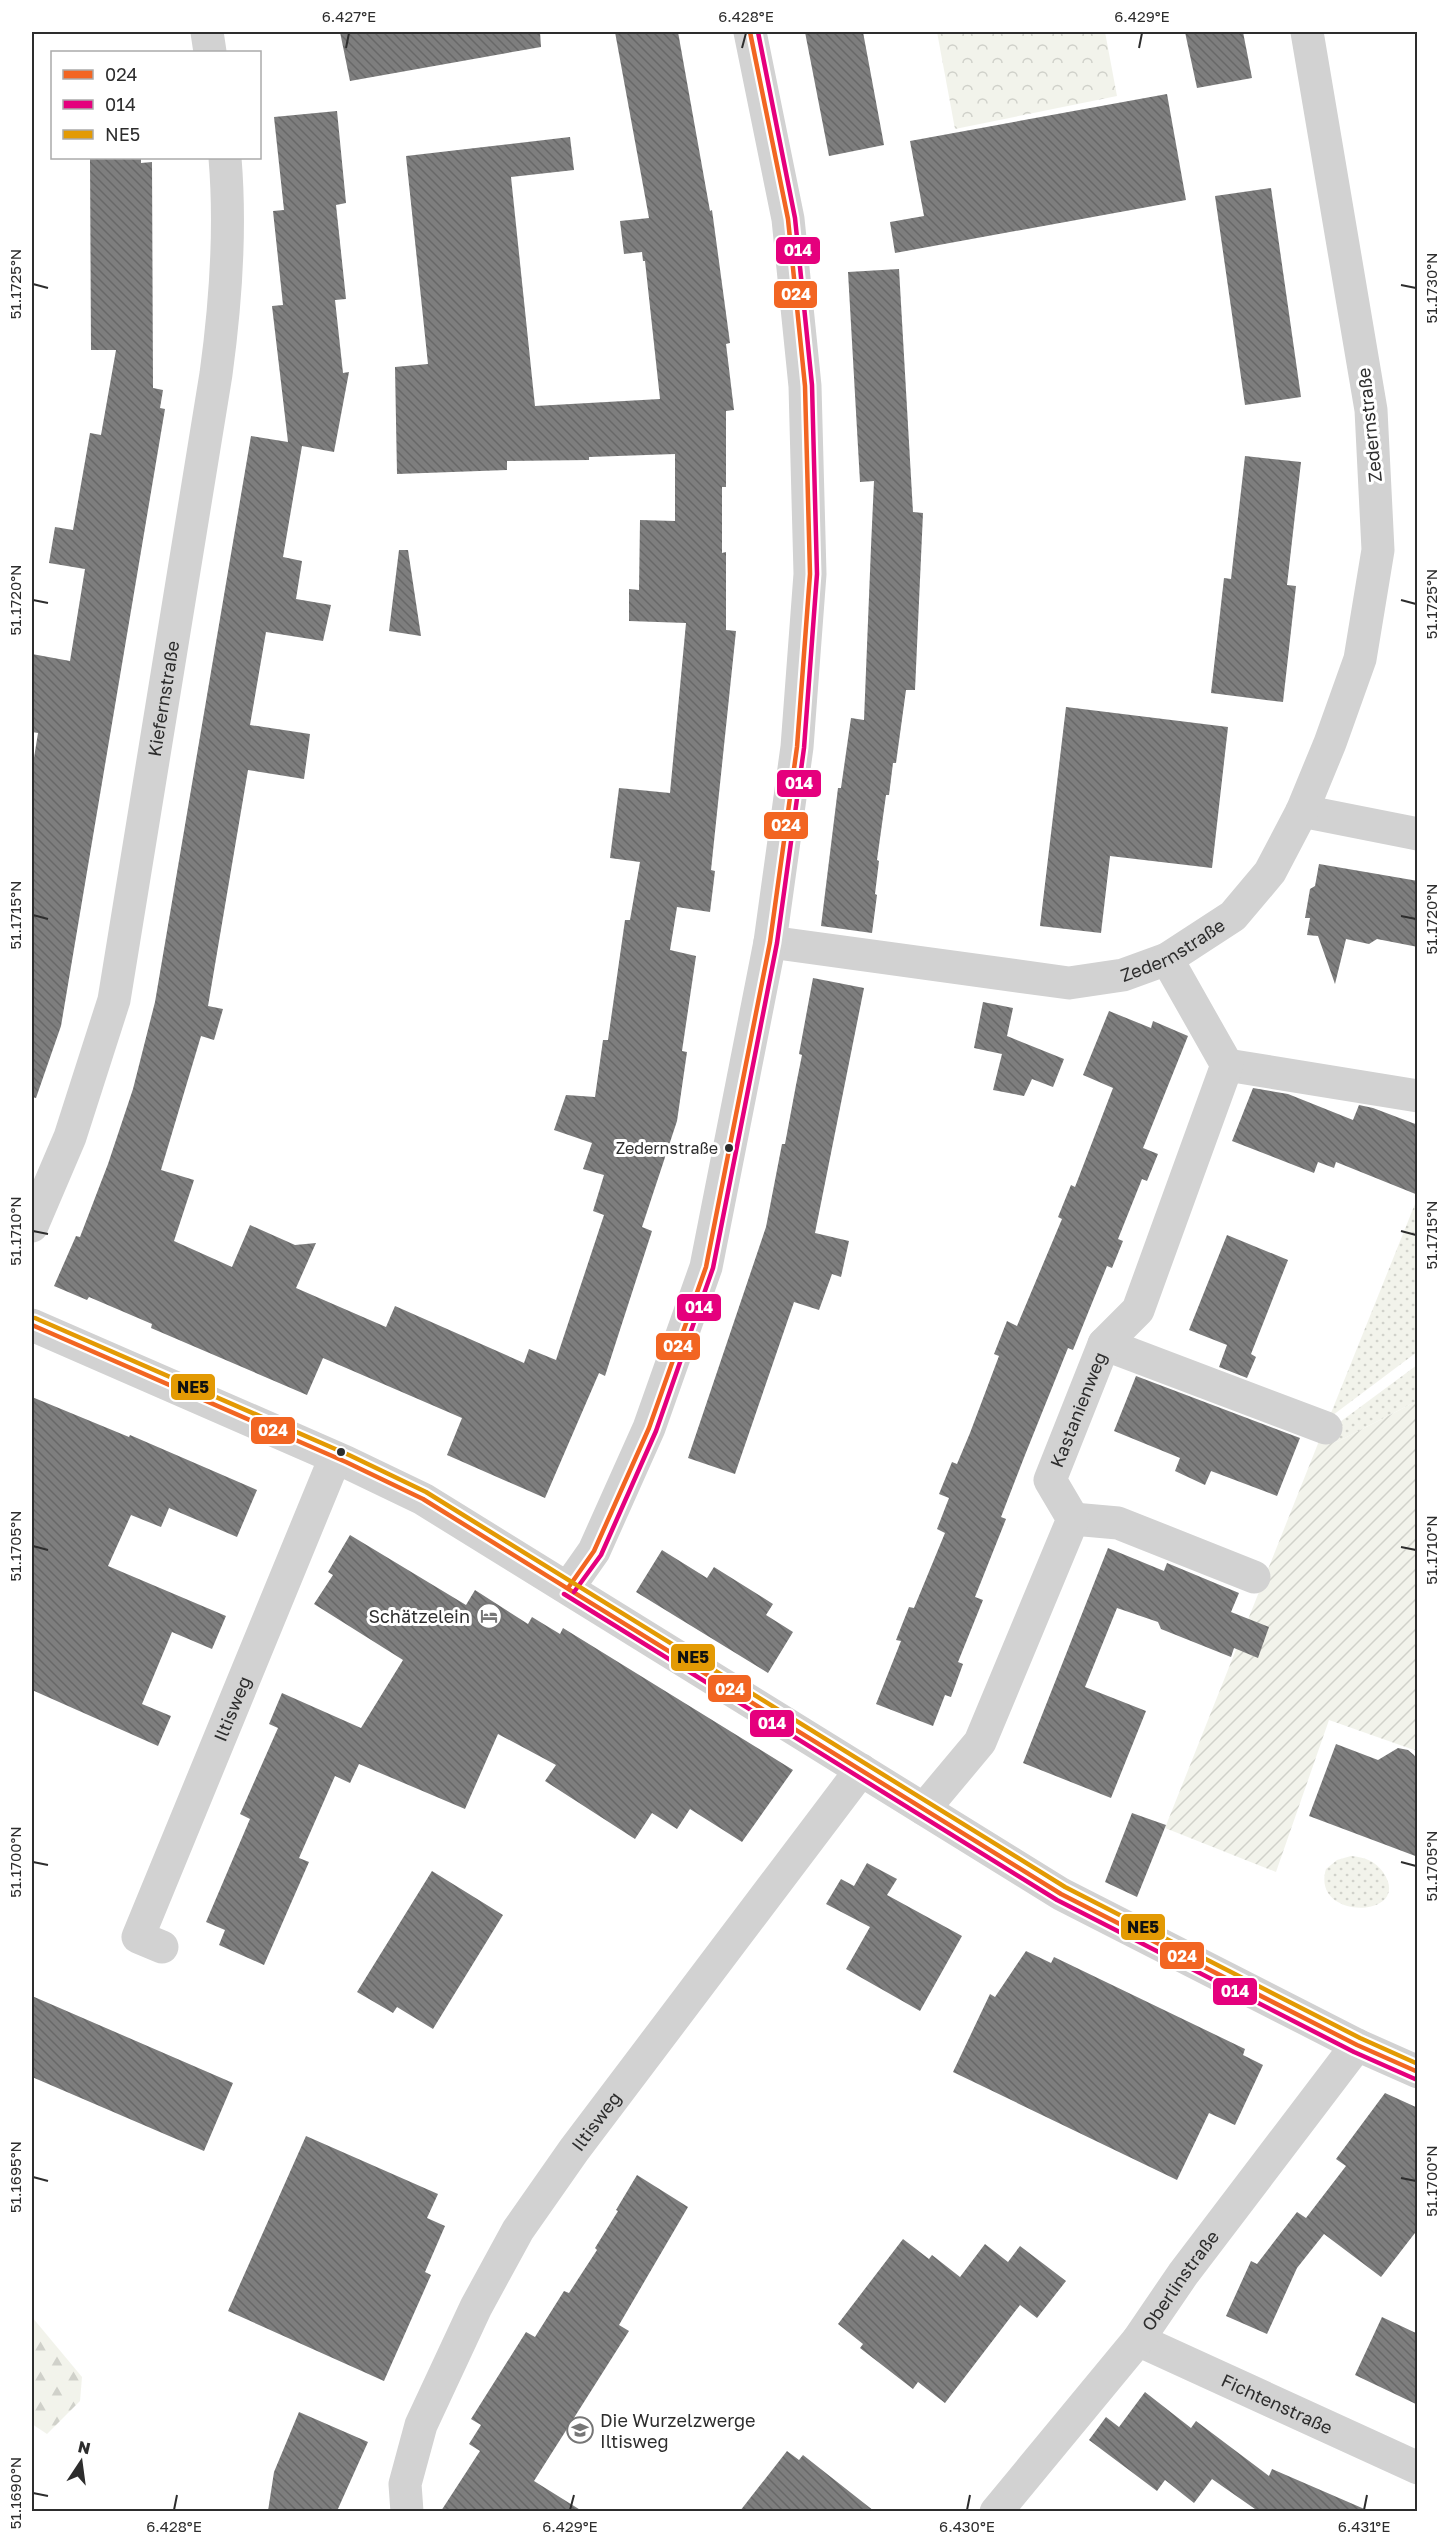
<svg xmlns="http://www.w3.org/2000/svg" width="1449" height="2543" font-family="'Golos Text',sans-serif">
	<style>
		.grass { fill: url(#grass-dots) }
		.forest { fill: url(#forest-firs) }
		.park { fill: url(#park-crowns) }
		.garden { fill: url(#garden-furrows) }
		.building { fill: url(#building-back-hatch) }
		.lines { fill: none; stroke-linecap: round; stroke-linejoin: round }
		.minor { stroke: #d2d2d2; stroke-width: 33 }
		.bus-1-casing { stroke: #fff; stroke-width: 9 }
		.bus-2-casing { stroke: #fff; stroke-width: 9 }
		.bus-3-casing { stroke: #fff; stroke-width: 9 }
		.bus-1 { stroke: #f26522; stroke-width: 4.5 }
		.bus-2 { stroke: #e5007d; stroke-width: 4.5 }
		.bus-3 { stroke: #e39a04; stroke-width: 4.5 }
		.ticks { fill: none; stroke: #2d2d2d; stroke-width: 2 }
		.bus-dot { fill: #2d2d2d; stroke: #fff; stroke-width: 2 }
		.labels { text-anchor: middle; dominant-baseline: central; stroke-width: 6; stroke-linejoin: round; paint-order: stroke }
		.bus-label { font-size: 16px; fill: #2d2d2d; stroke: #fff; text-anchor: end }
		.street-label { font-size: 18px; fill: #2d2d2d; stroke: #fff }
		.poi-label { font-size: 18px; fill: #2d2d2d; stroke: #fff; text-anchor: end }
		.line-badge { stroke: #fff; stroke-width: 2 }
		.badge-label { font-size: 16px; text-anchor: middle; font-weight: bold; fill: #fff }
		.pale-badge-label { font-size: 16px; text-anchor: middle; font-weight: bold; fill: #111 }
		.neatline { fill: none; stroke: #2d2d2d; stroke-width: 2 }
		.ticks-label { font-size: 15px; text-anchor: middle; fill: #2d2d2d }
	</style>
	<defs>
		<pattern id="grass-dots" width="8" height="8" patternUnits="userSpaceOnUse" patternTransform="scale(1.5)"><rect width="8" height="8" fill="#f2f3eb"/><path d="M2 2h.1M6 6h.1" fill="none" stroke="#d0d1ca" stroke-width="1.8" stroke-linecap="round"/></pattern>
		<pattern id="forest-firs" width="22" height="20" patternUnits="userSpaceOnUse" patternTransform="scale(1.5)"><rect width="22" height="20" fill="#f2f3eb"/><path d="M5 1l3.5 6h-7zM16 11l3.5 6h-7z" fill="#d0d1ca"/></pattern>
		<pattern id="park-crowns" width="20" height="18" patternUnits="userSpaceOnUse" patternTransform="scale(1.5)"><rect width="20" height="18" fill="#f2f3eb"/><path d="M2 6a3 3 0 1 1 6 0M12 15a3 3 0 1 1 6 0" fill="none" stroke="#d0d1ca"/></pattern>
		<pattern id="garden-furrows" width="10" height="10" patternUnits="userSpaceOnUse" patternTransform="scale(1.5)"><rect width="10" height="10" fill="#f2f3eb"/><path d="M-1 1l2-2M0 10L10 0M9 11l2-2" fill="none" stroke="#d0d1ca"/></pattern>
		<pattern id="building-back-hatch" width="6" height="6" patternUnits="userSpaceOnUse" patternTransform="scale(1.5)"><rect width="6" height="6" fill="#7e7e7e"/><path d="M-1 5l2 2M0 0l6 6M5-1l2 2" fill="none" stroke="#686868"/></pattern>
	</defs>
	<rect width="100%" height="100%" fill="#fff"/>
	<!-- grass -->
	<path class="grass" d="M 1417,1199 L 1417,1352 L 1329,1418 Z
		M 1417,1365 L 1417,1401 L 1337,1442 L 1321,1436 Z
		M 1351,1856 C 1364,1857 1375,1861 1383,1872 C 1415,1918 1310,1922 1326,1869 L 1337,1860 Z"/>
	<!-- forest -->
	<path class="forest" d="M 32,2317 L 82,2377 L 80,2401 L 47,2434 L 32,2424 Z"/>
	<!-- park -->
	<path class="park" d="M 937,32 L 1105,32 L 1117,96 L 955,129 Z"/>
	<!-- garden -->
	<path class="garden" d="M 1417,1401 L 1417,1751 L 1329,1720 L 1276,1872 L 1165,1828 L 1321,1436 L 1337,1442 Z"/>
	<!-- building -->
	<path class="building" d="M 340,32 L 540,32 L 541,47 L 350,81 Z
		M 615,32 L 678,32 L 710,211 L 712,210 L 730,343 L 726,344 L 734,410 L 726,411 L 726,487 L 722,487 L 722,553 L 726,552 L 726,630 L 736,631 L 711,870 L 715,871 L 710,912 L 677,907 L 670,950 L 696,956 L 682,1051 L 687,1052 L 677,1121 L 642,1227 L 652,1231 L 605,1376 L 599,1373 L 545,1498 L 447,1455 L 462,1418 L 323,1358 L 307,1395 L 151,1328 L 152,1324 L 89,1297 L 87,1300 L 54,1286 L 76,1236 L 80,1237 L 108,1164 L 133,1089 L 155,1002 L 251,436 L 288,442 L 272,306 L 283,305 L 273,211 L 284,210 L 274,117 L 337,111 L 346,203 L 336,205 L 346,299 L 335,300 L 343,373 L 349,372 L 334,452 L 302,446 L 283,557 L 302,561 L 296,599 L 331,605 L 323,641 L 266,632 L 250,725 L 310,734 L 304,779 L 248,770 L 208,1006 L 223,1009 L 214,1040 L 201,1036 L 161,1170 L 194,1180 L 174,1241 L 232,1267 L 250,1225 L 295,1245 L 316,1243 L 296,1288 L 386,1327 L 395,1306 L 524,1363 L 529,1349 L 556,1360 L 604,1215 L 593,1211 L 604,1175 L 583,1169 L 592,1143 L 554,1130 L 566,1095 L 595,1097 L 603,1040 L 608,1040 L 625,920 L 630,920 L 640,862 L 610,858 L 619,788 L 670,793 L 686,623 L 629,621 L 629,589 L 639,590 L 640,520 L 675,521 L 675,454 L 589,457 L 589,460 L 507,461 L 507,470 L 397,474 L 395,367 L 428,364 L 406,156 L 570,137 L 574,170 L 511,177 L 535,406 L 660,399 L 645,261 L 643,261 L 642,252 L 624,254 L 620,221 L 649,218 Z
		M 805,32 L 863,32 L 884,145 L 829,156 Z
		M 1185,32 L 1243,32 L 1252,78 L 1197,88 Z
		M 1167,94 L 1186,200 L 895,253 L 890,222 L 924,216 L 910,141 Z
		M 90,158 L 141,158 L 141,163 L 152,162 L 153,388 L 163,390 L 160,408 L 165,409 L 61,1026 L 36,1098 L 32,1097 L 32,770 L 38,733 L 32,732 L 32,654 L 70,661 L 85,569 L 49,563 L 55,527 L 73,530 L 90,433 L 101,435 L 116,350 L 91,350 Z
		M 1271,188 L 1301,397 L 1245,405 L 1215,196 Z
		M 899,269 L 913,512 L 923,513 L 915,690 L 906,690 L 896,763 L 893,763 L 889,795 L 886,795 L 877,860 L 879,861 L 875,894 L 877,895 L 872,933 L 821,926 L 838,788 L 841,788 L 851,718 L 864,720 L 871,547 L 874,481 L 860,482 L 848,272 Z
		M 1245,456 L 1301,462 L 1287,585 L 1296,586 L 1283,702 L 1211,693 L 1224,578 L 1231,579 Z
		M 399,550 L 408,550 L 421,636 L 389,631 Z
		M 1066,707 L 1228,727 L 1212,868 L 1110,856 L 1101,933 L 1040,926 Z
		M 1319,864 L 1418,881 L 1418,947 L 1377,939 L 1369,944 L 1346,939 L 1335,984 L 1318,936 L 1307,935 L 1310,918 L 1305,918 L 1310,889 L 1315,886 Z
		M 813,978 L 864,988 L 815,1233 L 849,1241 L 841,1277 L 832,1274 L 819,1310 L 794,1302 L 735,1474 L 688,1458 L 766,1227 L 782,1144 L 785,1144 L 796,1085 L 802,1055 L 799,1054 Z
		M 983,1002 L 1013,1008 L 1007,1036 L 1064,1059 L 1053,1087 L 1032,1079 L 1024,1096 L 993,1090 L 1002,1054 L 974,1048 Z
		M 1109,1011 L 1151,1028 L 1153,1021 L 1188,1036 L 1143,1148 L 1158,1154 L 1147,1181 L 1142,1179 L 1118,1239 L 1123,1241 L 1112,1268 L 1107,1266 L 1073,1350 L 1068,1348 L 1025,1455 L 1001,1517 L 1006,1519 L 975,1597 L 983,1600 L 958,1662 L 963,1664 L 951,1697 L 945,1695 L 933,1726 L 876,1704 L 901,1641 L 896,1640 L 909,1607 L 914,1608 L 945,1533 L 937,1529 L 949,1498 L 939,1494 L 952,1462 L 957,1464 L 970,1433 L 999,1356 L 994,1354 L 1007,1321 L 1017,1326 L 1062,1219 L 1058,1217 L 1071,1185 L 1075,1187 L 1113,1088 L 1083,1075 Z
		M 1253,1088 L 1288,1094 L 1353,1120 L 1359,1105 L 1373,1108 L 1418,1125 L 1418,1195 L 1336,1162 L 1334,1168 L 1318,1162 L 1314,1173 L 1232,1141 Z
		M 1227,1235 L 1288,1260 L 1251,1354 L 1256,1357 L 1247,1378 L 1219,1367 L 1227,1345 L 1189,1330 Z
		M 1136,1376 L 1300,1438 L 1277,1496 L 1211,1471 L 1205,1485 L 1175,1471 L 1180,1458 L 1114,1431 Z
		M 32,1397 L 129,1437 L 130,1435 L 257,1490 L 237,1537 L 169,1508 L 161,1527 L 131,1515 L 108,1566 L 226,1616 L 212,1649 L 172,1632 L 142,1704 L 171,1716 L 158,1746 L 32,1690 Z
		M 350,1535 L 466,1605 L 475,1590 L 528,1624 L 532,1617 L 560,1634 L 563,1628 L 793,1770 L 742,1842 L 690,1809 L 677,1829 L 652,1813 L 635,1839 L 545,1781 L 556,1765 L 498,1734 L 465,1809 L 359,1764 L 350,1783 L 335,1776 L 299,1858 L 309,1862 L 264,1965 L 219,1945 L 225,1930 L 206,1922 L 250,1819 L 240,1814 L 278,1728 L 269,1724 L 282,1693 L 361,1728 L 403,1660 L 314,1604 L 333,1575 L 328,1572 Z
		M 1108,1548 L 1164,1571 L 1167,1563 L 1239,1593 L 1231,1612 L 1269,1627 L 1258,1658 L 1234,1648 L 1231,1657 L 1161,1629 L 1158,1622 L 1117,1608 L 1085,1687 L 1146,1711 L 1111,1798 L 1023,1763 Z
		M 662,1550 L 707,1578 L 714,1567 L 773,1604 L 766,1615 L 793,1632 L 768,1673 L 636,1592 Z
		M 1336,1744 L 1378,1760 L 1398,1748 L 1408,1750 L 1414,1755 L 1418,1762 L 1418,1857 L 1309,1816 Z
		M 1132,1813 L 1166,1825 L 1137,1897 L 1105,1882 Z
		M 867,1863 L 897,1879 L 887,1895 L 962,1936 L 920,2011 L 846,1969 L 870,1927 L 826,1904 L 841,1879 L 854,1886 Z
		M 432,1871 L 503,1915 L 433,2029 L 397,2007 L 393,2013 L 357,1992 Z
		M 1026,1951 L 1051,1963 L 1054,1957 L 1245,2049 L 1243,2055 L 1263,2065 L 1235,2125 L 1209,2113 L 1177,2180 L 953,2072 L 990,1994 L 995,1997 Z
		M 32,1996 L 233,2083 L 204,2151 L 32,2077 Z
		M 1385,2093 L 1418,2108 L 1418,2229 L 1381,2277 L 1324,2234 L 1297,2268 L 1267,2334 L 1226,2316 L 1251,2261 L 1257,2264 L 1297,2212 L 1306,2218 L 1346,2166 L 1336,2159 Z
		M 306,2136 L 438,2194 L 427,2218 L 445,2226 L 425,2272 L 431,2275 L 384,2381 L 228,2311 Z
		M 637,2175 L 688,2207 L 619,2325 L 629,2331 L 534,2481 L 582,2511 L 441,2511 L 480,2451 L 469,2444 L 481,2425 L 471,2419 L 526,2332 L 535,2337 L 564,2291 L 569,2293 L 597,2250 L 595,2248 L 618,2211 L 616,2210 Z
		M 903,2239 L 929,2259 L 932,2255 L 960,2277 L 985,2244 L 1008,2262 L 1020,2246 L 1066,2281 L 1037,2318 L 1020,2305 L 945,2403 L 918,2382 L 913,2389 L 860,2348 L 863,2344 L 838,2324 Z
		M 1382,2317 L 1418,2334 L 1418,2405 L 1355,2375 Z
		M 1145,2392 L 1191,2428 L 1196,2421 L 1269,2476 L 1272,2469 L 1369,2511 L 1253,2511 L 1255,2509 L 1212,2479 L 1194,2503 L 1165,2480 L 1157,2491 L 1089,2440 L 1106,2417 L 1119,2427 Z
		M 299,2412 L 368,2442 L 337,2511 L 268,2511 L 274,2472 Z
		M 787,2451 L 799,2460 L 803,2455 L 874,2511 L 740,2511 Z"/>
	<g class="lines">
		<!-- minor -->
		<g class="minor">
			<path d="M 207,32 L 210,52"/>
			<path d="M 1302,811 L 1418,834"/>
			<path id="s1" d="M 770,942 L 1069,983 L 1123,975 L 1167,959 L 1233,916 L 1270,872 L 1302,811 L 1330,743 L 1360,659 L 1378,550 L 1371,410 L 1307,32"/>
			<path d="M 1227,1065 L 1418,1096"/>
			<path id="s2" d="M 32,1226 L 70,1137 L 114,1000 L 216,374 C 226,301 231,230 225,158"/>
			<path d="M 32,1325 L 346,1462 L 423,1499 L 1061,1894 L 1357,2045 L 1418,2072"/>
			<path d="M 1104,1344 L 1326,1428"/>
			<path d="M 1073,1519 L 1118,1523 L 1254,1577"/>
			<path d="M 568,1588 L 594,1551 L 649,1428 L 706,1267 L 770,942 L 797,747 L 810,574 L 805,386 L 788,219 L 750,32"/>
			<path id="s3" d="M 924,1809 L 980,1742 L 1073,1519 L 1050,1480 L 1104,1344 L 1138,1310 L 1227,1065 L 1167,959"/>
			<path id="s4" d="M 162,1947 L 138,1937 L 335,1458"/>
			<path id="s5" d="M 1138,2340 L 1418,2468"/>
			<path id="s6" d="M 407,2512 L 405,2484 L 421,2425 L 476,2307 L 518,2230 L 574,2150 L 861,1770"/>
			<path id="s7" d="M 996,2512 L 1138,2340 L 1183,2274 L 1357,2045"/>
		</g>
		<!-- bus-1 casing -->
		<g class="bus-1-casing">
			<path id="bus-1" d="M 32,1325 L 346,1462 L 423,1499 L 1061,1894 L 1357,2045 L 1418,2072
				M 568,1588 L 594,1551 L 649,1428 L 706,1267 L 770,942 L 797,747 L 810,574 L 805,386 L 788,219 L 750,32"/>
		</g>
		<!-- bus-2 casing -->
		<g class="bus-2-casing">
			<path id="bus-2" d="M 574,1592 L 601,1555 L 656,1431 L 713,1268 L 777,943 L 804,748 L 817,574 L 812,385 L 795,218 L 758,32
				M 564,1594 L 1057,1900 L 1354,2052 L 1415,2079"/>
		</g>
		<!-- bus-3 casing -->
		<g class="bus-3-casing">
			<path id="bus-3" d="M 35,1318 L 349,1455 L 426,1492 L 1065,1887 L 1360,2038 L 1418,2064"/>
		</g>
		<!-- bus-1 -->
		<use href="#bus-1" class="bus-1"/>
		<!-- bus-2 -->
		<use href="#bus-2" class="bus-2"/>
		<!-- bus-3 -->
		<use href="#bus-3" class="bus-3"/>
	</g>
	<!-- ticks -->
	<path class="ticks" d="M 346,48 L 349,33M 742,48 L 746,33M 1139,48 L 1142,33M 33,284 L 48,288M 1401,285 L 1416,288M 33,600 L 48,603M 1401,600 L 1416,604M 33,915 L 48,919M 1401,916 L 1416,919M 33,1231 L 48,1234M 1401,1231 L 1416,1235M 33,1546 L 48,1550M 1401,1547 L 1416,1550M 33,1862 L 48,1865M 1401,1862 L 1416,1866M 33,2177 L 48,2181M 1401,2178 L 1416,2181M 33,2493 L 48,2496M 174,2510 L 177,2495M 570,2510 L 574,2495M 967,2510 L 970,2495M 1364,2510 L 1367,2495"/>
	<!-- icons -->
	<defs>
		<g id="hotel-ring" transform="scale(1.35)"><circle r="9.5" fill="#fff" stroke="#767676" stroke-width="1.5"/><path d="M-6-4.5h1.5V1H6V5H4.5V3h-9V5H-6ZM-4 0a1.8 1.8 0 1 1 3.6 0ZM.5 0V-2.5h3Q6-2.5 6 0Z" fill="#767676"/></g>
		<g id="school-ring" transform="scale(1.35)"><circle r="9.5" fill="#fff" stroke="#767676" stroke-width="1.5"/><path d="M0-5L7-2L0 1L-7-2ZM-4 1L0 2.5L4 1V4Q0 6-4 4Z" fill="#767676"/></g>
	</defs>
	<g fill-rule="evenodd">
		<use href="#hotel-ring" x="489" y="1616"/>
		<use href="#school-ring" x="580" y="2430"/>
	</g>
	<!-- markers -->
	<g class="bus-dot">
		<circle cx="729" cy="1148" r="5"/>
		<circle cx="341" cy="1452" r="5"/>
	</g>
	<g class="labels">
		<!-- bus labels -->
		<g class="bus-label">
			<text x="718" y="1148">Zedernstraße</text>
		</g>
		<!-- street labels -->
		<g class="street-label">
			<text transform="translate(1369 425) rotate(-96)">Zedernstraße</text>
			<text stroke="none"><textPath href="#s2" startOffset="546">Kiefernstraße</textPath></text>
			<text stroke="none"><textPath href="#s1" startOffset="412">Zedernstraße</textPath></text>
			<text stroke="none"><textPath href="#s3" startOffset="450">Kastanienweg</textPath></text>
			<text stroke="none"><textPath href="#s4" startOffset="273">Iltisweg</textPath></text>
			<text stroke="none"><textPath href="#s6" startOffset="441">Iltisweg</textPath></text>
			<text stroke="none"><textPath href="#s7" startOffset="296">Oberlinstraße</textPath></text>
			<text stroke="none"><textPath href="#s5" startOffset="153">Fichtenstraße</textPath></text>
		</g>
		<!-- poi labels -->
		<g class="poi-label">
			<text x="470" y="1616">Schätzelein</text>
			<text x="600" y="2420" text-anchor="start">Die Wurzelzwerge<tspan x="600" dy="21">Iltisweg</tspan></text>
		</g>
	</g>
	<g class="line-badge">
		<rect x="775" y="236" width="46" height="29" rx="6" fill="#e5007d"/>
		<rect x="773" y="280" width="45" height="29" rx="6" fill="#f26522"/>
		<rect x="776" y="769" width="46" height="29" rx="6" fill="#e5007d"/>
		<rect x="763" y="811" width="46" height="29" rx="6" fill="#f26522"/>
		<rect x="676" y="1293" width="46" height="29" rx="6" fill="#e5007d"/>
		<rect x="655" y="1332" width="46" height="29" rx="6" fill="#f26522"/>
		<rect x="170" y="1373" width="46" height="28" rx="6" fill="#e39a04"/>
		<rect x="250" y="1416" width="46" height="29" rx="6" fill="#f26522"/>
		<rect x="670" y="1643" width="46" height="29" rx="6" fill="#e39a04"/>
		<rect x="707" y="1674" width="45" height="29" rx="6" fill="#f26522"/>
		<rect x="749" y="1709" width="46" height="29" rx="6" fill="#e5007d"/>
		<rect x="1120" y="1913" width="46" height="28" rx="6" fill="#e39a04"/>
		<rect x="1159" y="1941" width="46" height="29" rx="6" fill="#f26522"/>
		<rect x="1212" y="1977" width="46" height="29" rx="6" fill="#e5007d"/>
	</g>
	<g class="badge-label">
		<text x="798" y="256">014</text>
		<text x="796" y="300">024</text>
		<text x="799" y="789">014</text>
		<text x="786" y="831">024</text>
		<text x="699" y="1313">014</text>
		<text x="678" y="1352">024</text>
		<text x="273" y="1436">024</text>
		<text x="730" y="1695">024</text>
		<text x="772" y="1729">014</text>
		<text x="1182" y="1962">024</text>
		<text x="1235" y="1997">014</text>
	</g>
	<g class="pale-badge-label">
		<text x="193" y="1393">NE5</text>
		<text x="693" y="1663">NE5</text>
		<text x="1143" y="1933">NE5</text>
	</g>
	<!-- border -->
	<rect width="1449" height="2543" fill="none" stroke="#ffffff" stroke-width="66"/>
	<!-- legend -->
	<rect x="51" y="51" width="210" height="108" fill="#ffffff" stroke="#ababab" stroke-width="1.5"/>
	<rect x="63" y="70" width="30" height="9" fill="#f26522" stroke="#ababab" stroke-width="1.5"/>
	<text x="105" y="81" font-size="18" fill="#2d2d2d">024</text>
	<rect x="63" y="100" width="30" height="9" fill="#e5007d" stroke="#ababab" stroke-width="1.5"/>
	<text x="105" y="111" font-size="18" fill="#2d2d2d">014</text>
	<rect x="63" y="130" width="30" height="9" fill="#e39a04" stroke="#ababab" stroke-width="1.5"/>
	<text x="105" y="141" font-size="18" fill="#2d2d2d">NE5</text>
	<!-- north arrow -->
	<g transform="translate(81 2462) rotate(13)" stroke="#ffffff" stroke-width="4.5" paint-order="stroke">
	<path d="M0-4.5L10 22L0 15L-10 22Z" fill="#2d2d2d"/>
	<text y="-9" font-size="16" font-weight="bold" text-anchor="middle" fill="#2d2d2d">N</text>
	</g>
	<rect x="33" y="33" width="1383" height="2477" class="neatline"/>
	<g class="ticks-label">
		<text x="349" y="22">6.427°E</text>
		<text x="746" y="22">6.428°E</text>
		<text x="1142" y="22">6.429°E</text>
		<text transform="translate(16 284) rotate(-90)" y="5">51.1725°N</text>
		<text transform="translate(1432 288) rotate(-90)" y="5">51.1730°N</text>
		<text transform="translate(16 600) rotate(-90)" y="5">51.1720°N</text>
		<text transform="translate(1432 604) rotate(-90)" y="5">51.1725°N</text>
		<text transform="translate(16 915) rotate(-90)" y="5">51.1715°N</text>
		<text transform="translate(1432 919) rotate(-90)" y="5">51.1720°N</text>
		<text transform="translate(16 1231) rotate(-90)" y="5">51.1710°N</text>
		<text transform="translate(1432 1235) rotate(-90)" y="5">51.1715°N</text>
		<text transform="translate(16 1546) rotate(-90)" y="5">51.1705°N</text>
		<text transform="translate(1432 1550) rotate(-90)" y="5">51.1710°N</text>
		<text transform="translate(16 1862) rotate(-90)" y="5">51.1700°N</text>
		<text transform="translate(1432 1866) rotate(-90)" y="5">51.1705°N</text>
		<text transform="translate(16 2177) rotate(-90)" y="5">51.1695°N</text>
		<text transform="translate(1432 2181) rotate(-90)" y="5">51.1700°N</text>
		<text transform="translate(16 2493) rotate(-90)" y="5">51.1690°N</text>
		<text x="174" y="2532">6.428°E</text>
		<text x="570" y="2532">6.429°E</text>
		<text x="967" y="2532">6.430°E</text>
		<text x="1364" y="2532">6.431°E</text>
	</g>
</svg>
